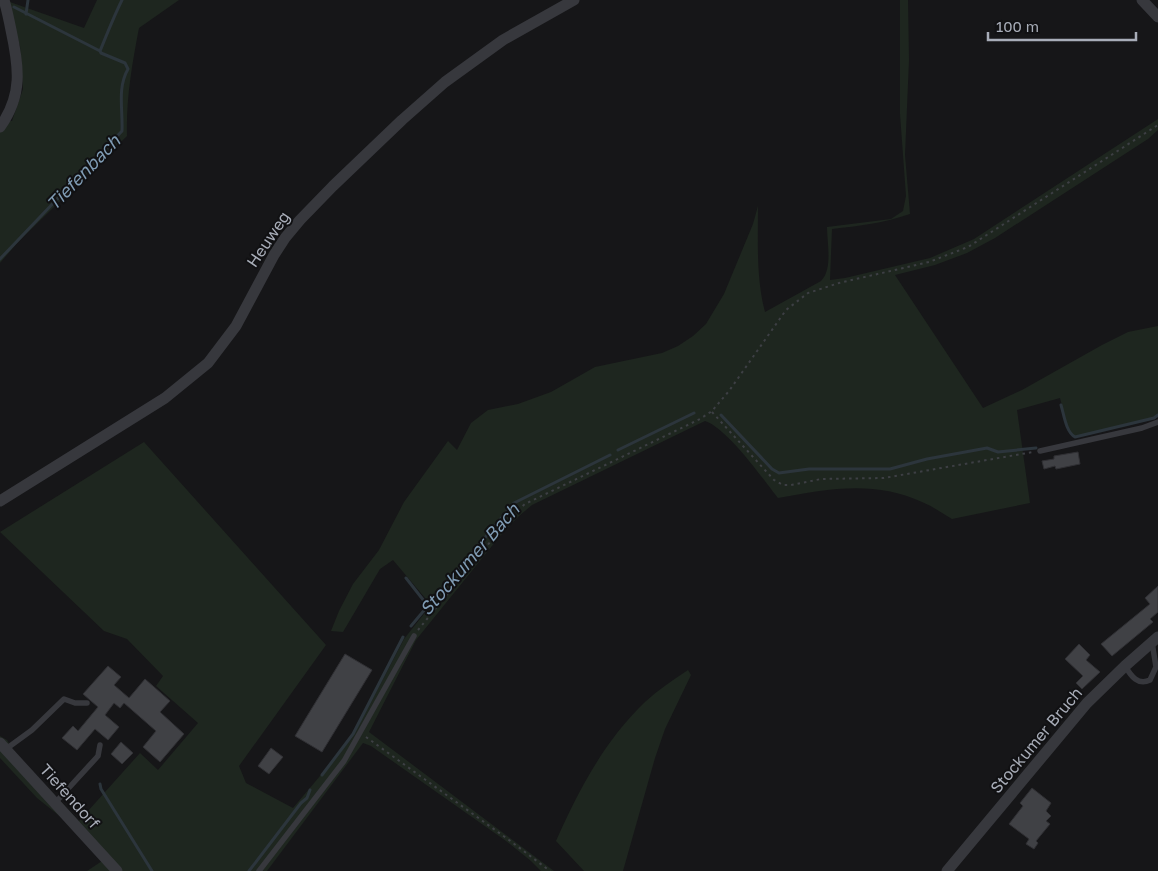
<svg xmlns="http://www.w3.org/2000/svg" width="1158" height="871" font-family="'Golos Text',sans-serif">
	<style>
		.green { fill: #1e261f }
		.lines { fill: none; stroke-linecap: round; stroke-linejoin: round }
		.stream { stroke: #2c353c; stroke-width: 3 }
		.building { fill: #404145; stroke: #303034 }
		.path { stroke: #3d3f44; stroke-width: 2; stroke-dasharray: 2.5 4; stroke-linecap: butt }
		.service { stroke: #37383d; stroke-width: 5.5 }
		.minor { stroke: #37383d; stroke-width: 11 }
		.labels { text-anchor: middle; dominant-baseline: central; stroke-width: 4; stroke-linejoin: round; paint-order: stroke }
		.street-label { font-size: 16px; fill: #a8adb8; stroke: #111113 }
		.water-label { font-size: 18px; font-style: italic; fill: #7f9bb3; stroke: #111113 }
	</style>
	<rect width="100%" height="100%" fill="#161618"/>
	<!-- green -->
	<path class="green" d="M 97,0 L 179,0 L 139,28 C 132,64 126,99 127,136 L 18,242 L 0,263 L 0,122 L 2,120 L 12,121 L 23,89 L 20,46 L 7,1 L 84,28 Z
		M 900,0 L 908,0 L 909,60 L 905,155 L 910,214 C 884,223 859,226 832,229 L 830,280 L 845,278 L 930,258 L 974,239 L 1158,119 L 1158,130 L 1148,139 L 995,238 L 967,253 L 935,265 L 895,275 L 983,408 L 1022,390 L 1102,345 L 1128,332 L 1158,326 L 1158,415 L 1155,417 L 1075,438 L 1068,429 L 1060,398 L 1017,410 L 1030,503 L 952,519 C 942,513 932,506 922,502 C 874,480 828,489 778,498 C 763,479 727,428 705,421 L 532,505 L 519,516 L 500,536 L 416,640 L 369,732 L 554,871 L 541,871 L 531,861 L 506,841 L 371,746 L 363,743 L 267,871 L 87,871 L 102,861 L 67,822 L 37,798 L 0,758 L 0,736 L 7,740 L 14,752 L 79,821 L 140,753 L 158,770 L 198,723 L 156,686 L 163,676 L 127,639 L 104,631 L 0,532 L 144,442 L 326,645 L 239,766 L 246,783 L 293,808 L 352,738 L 404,639 L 431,605 L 393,560 L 380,569 L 343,632 L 331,631 L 339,611 L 353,584 L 379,550 L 404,502 L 448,441 L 457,450 L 471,423 L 488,410 L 518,404 L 551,392 L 595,367 L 662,353 L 678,346 L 693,336 L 706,324 L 724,294 L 753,224 L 758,206 C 758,241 756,278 765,312 L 821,281 C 833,269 827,243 827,227 L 891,219 L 903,211 L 906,196 L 900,114 Z
		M 688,670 L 691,675 L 665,729 L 655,758 L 623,871 L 584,871 L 556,841 C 578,791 605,740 645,702 C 658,690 673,680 688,670 Z"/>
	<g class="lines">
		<!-- stream -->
		<path class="stream" d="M 14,7 L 100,51
			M 26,14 L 28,0
			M 0,259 L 122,131 C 123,110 117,88 128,69 L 125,63 L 101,53 L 100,51 C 107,34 114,16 122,0
			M 1061,405 C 1064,415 1066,432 1075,437 L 1154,418 L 1158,415
			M 721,415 L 772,469 L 779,473 L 809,469 L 890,469 L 927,459 L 987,448 L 998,452 L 1036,448
			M 618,450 L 694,413
			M 406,578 L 428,606
			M 411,626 L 514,503 L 610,455
			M 322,775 L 353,734 L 403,637
			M 100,784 L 101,789 L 152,871
			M 249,871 L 301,803 L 307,798 L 310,790"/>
	</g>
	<!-- building -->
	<path class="building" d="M 1078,452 L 1080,464 L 1056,469 L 1055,466 L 1044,469 L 1042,461 L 1054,459 L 1054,456 Z
		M 1158,586 L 1158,612 L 1150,619 L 1153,622 L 1112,656 L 1101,644 L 1150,604 L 1145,598 Z
		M 1079,644 L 1090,655 L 1086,660 L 1100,672 L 1082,689 L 1076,683 L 1083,676 L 1065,659 Z
		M 345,654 L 372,670 L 322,752 L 295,736 Z
		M 108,666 L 121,677 L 114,685 L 129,698 L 145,679 L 170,701 L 160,712 L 184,734 L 160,762 L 143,747 L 156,731 L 124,703 L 120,708 L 114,703 L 105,715 L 119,727 L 108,740 L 95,729 L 77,750 L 62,738 L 73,726 L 78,731 L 98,707 L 83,694 Z
		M 121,742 L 133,753 L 122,764 L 111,754 Z
		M 271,748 L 283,757 L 269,774 L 258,766 Z
		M 1032,788 L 1051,803 L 1046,811 L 1051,816 L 1046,821 L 1050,824 L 1036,841 L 1038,843 L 1034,849 L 1026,844 L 1029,839 L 1009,824 L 1023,806 L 1020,803 Z"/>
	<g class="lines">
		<!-- path -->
		<path class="path" d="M 712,412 L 774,480 L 783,485 L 791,485 L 821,479 L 884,478 L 1033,452
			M 418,630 L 513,514 L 525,504 L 700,419 L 712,411 L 729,391 L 786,310 L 808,293 L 839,283 L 929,262 L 968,247 L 1158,125
			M 366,737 L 509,840 L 550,871"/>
		<!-- service -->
		<path class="service" d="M 1040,451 L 1142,428 L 1158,422
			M 1125,666 C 1131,676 1138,686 1150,680 L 1156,667 L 1152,642
			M 6,749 L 32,730 L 64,699 L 75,703 L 87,703
			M 55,803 L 98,756 L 100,745
			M 259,871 L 344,761 L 414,636"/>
		<!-- minor -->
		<path class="minor" d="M 1142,0 L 1158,17
			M 0,127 C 23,95 19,67 11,30 C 9,20 7,10 4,0
			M 0,501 L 165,398 L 208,363 L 236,326 L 274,255 L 285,238 L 300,220 L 333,186 L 402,120 L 445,82 L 503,40 L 574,0
			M 0,743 L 117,871
			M 947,871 L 1087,703 L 1125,666 L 1158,637"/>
	</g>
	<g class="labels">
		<!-- street labels -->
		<g class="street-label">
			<text transform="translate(268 239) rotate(-56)">Heuweg</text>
			<text transform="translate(1036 740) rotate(-50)">Stockumer Bruch</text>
			<text transform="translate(70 796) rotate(48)">Tiefendorf</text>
		</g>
		<!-- water labels -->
		<g class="water-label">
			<text transform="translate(83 172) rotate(-46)">Tiefenbach</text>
			<text transform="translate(469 559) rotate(-49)">Stockumer Bach</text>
		</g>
	</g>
	<!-- scale -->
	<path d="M988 32v8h148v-8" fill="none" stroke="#a8adb8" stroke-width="2.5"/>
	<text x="996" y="32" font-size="15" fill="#a8adb8" stroke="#111113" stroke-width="4" paint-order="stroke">100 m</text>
</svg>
